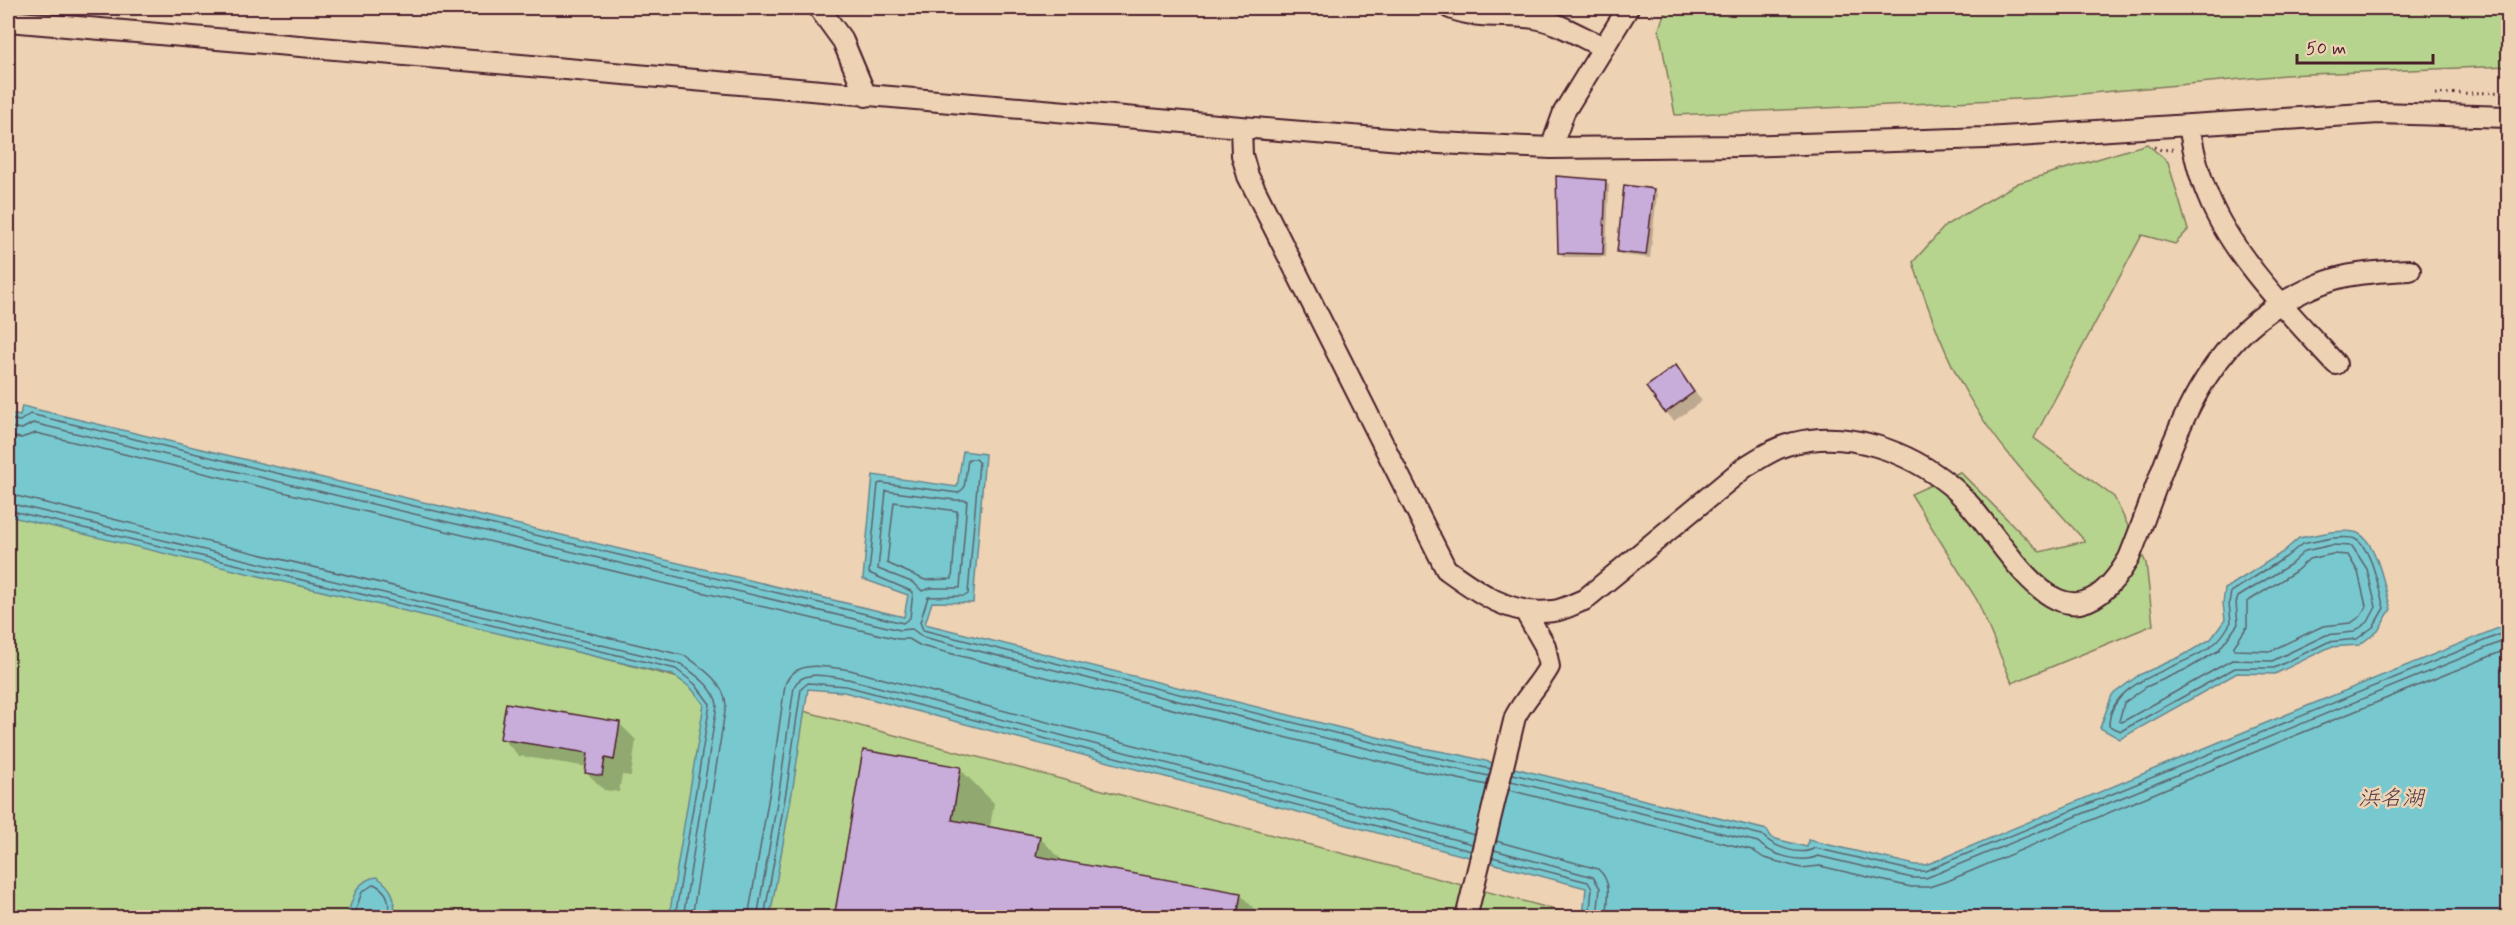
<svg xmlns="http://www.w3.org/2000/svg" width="2516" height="925" font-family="Mynerve,'Klee One',sans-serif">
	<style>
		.green { fill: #b6d48d; stroke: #807a5c; stroke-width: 1.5 }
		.water { fill: #78c9cf; stroke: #66858d; stroke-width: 1.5 }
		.shadow { fill: #0003 }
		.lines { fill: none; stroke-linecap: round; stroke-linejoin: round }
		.shore { stroke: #5c636d; stroke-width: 1.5 }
		.building { fill: #c8acda; stroke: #4a1f2b; stroke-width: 1.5 }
		.minor-casing { stroke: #4a1f2b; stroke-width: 24 }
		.path { stroke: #4a1f2b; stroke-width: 3; stroke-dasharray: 1.5 4.5; stroke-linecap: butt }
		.minor { stroke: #edd2b4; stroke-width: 20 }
		.labels { text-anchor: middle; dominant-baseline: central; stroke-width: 5; stroke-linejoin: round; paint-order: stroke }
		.water-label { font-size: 22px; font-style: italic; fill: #513844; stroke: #edd2b4 }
	</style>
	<rect width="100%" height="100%" fill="#edd2b4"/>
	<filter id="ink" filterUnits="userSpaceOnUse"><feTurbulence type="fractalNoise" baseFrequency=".0167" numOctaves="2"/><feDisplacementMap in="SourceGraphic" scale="12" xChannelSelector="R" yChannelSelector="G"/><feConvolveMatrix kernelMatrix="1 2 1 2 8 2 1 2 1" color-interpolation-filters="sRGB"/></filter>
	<g filter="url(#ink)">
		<!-- green -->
		<path class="green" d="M 1666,8 L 2508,8 L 2508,66 L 2285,75 L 2038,98 L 1675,115 L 1659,29 Z
			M 2147,144 L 2168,162 L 2188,230 L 2175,244 L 2142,235 L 2034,438 L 2114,497 L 2146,563 L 2153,625 L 2012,683 L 1977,600 L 1911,494 L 1960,472 L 2040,552 L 2085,541 C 2043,494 1998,448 1967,394 C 1943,352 1927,307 1913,262 L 1946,225 L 2018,183 Z
			M 8,508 L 622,663 L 1564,912 L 1563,918 L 8,917 Z"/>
		<!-- water -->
		<path class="water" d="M 22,406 L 904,617 L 908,595 L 863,579 L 873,475 L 957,487 L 963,451 L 985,454 L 973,603 L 932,602 L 925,624 L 1417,747 L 1461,755 L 1767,830 L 1772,838 L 1807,847 L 1808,840 L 1915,865 L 1925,865 L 1941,859 L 2178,759 L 2508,624 L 2508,917 L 1583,917 L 1586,888 L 844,692 L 808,689 L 793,787 L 770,917 L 669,917 L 704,704 L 691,688 L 673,675 L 8,516 L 8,413 L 20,416 Z
			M 2331,532 C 2338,532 2347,530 2354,532 C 2377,536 2385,591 2391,609 L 2378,631 L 2359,645 L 2330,647 L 2275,674 L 2237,673 L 2120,739 L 2100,728 L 2112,695 L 2139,675 L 2182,656 L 2211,639 L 2225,620 L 2223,603 L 2225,589 L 2283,552 L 2299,538 Z
			M 377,877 C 394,889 395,898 395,917 L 347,917 C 352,900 356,879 377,877 Z"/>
		<!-- shadow -->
		<path class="shadow" d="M 1605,181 L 1609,185 L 1606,257 L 1564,257 L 1560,253 Z
			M 1653,190 L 1657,194 L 1650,258 L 1622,255 L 1618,251 Z
			M 1675,367 L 1702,401 L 1674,421 L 1666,412 Z
			M 619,723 L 636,740 L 631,776 L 622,775 L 619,792 L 604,790 L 587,773 L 588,767 L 519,756 L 502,738 Z
			M 960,769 L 994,803 L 990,828 L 1039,837 L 1065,863 L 1241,895 L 1263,918 L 835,918 Z"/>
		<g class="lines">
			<!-- shore -->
			<path class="shore" d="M 8,419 L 20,421 L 30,414 L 903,623 L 910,618 L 913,592 L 869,573 L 878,484 L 881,483 L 958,493 L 964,488 L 968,459 L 976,459 L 979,462 L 968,594 L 965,596 L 928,597 L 920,622 L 923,630 L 1415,753 L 1491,769
				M 8,427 L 22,429 L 33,423 L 900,630 L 912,629 L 923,637 L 1413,760 L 1489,776
				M 8,436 L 21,438 L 36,433 L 898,639 L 909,639 L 921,646 L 1411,769 L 1487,785
				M 886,491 L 955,500 L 967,500 L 960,588 L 931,588 L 922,591 L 914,583 L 878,569 Z
				M 8,494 L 686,656 C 702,668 725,683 726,705 L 692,918
				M 894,502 L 957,511 L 952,579 L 925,580 L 887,563 Z
				M 8,503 L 681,664 C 694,674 715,687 717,705 L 683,918
				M 8,510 L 676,669 L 695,684 L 710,704 L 675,918
				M 2332,538 C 2339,538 2349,536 2355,539 C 2372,547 2379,591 2384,608 L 2373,627 L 2357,639 L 2328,642 L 2274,668 L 2235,668 L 2121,731 L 2109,726 C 2109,677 2184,670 2214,644 C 2221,639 2227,629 2231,622 L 2229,603 L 2231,592 L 2286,557 L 2302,544 Z
				M 2332,545 L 2352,546 L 2367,569 L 2376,607 L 2368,622 L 2354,632 L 2326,635 L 2272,661 L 2232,660 L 2122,722 L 2119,721 L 2124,703 L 2146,687 L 2189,668 L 2218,651 L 2238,624 L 2236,603 L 2238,597 L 2291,564 L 2305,551 Z
				M 2333,554 L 2348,555 L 2358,572 L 2366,606 L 2361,616 L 2351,623 L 2323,626 L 2270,651 L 2234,650 L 2234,646 L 2247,627 L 2247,602 L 2296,571 L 2309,559 Z
				M 1513,774 L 1762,835 C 1773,847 1801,857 1815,848 L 1914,871 L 1925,871 L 2508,631
				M 1511,781 L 1758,842 C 1770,855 1801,864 1818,856 L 1912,878 L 1926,878 L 2508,639
				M 1509,790 L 1752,850 L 1764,858 L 1801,868 L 1820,866 L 1911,887 L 1929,887 L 1950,880 L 2186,780 L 2508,649
				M 1496,841 L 1598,869 C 1613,882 1608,900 1606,918
				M 1494,850 L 1593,877 L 1600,888 L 1597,918
				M 1492,857 L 1588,882 L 1592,889 L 1589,918
				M 353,918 L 362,892 L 374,884 C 390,892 389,902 389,918
				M 748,918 L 771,784 L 785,685 C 794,658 828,667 850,670 L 1475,835
				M 757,918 L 780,785 L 794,687 C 802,668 832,677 848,679 L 1472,844
				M 764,918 L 787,786 L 801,689 L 808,683 L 846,686 L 1471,851"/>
		</g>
		<!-- building -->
		<path class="building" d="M 1556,176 L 1606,180 L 1603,254 L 1558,253 Z
			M 1624,185 L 1654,189 L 1646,255 L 1617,252 Z
			M 1676,365 L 1694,392 L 1665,413 L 1646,387 Z
			M 506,703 L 620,722 L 614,760 L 605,758 L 602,776 L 585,773 L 588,753 L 500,739 Z
			M 863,750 L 961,767 L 952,820 L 1040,836 L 1036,856 L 1241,893 L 1237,918 L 928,918 L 898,911 L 897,918 L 834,918 Z"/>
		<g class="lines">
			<!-- minor casing -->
			<g class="minor-casing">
				<path id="minor" d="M 819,8 L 843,41 L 866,96
					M 1450,8 C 1476,19 1507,14 1534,18 C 1558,22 1581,37 1603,47
					M 8,21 L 1241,127 L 1438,143 L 1551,148 L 1741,146 L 1986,138 L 2379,113 L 2508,117
					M 2189,125 C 2193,149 2198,173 2208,196 C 2231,255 2293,317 2336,364
					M 1241,127 L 1242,155 L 1248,176 L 1446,569 C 1478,592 1511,617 1553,611 C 1564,610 1575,603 1584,600 L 1745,467 C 1760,458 1776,447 1794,443 C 1848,429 1908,451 1951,486 C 2004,529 2059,677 2129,558 C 2168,463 2189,358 2283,302 C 2302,292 2321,282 2342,277 C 2364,272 2387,271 2410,270
					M 1551,148 L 1564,112 L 1628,8
					M 1466,918 L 1515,717 C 1525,698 1539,685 1549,667 L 1545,646 L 1525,611"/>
			</g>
			<!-- path -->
			<path class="path" d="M 2435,94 L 2508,92
				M 2154,147 L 2161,150 L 2176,149"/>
			<!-- minor -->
			<use href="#minor" class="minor"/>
		</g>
	</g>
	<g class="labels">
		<!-- water labels -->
		<g class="water-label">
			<text x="2391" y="799">浜名湖</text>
		</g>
	</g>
	<!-- margin -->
	<rect width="2516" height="925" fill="none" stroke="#edd2b4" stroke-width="30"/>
	<rect x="15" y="15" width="2486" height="895" fill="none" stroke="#4a1f2b" stroke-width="2" filter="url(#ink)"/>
	<!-- scale -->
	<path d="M2297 54v9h136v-9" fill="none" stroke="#4a1f2b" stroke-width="3"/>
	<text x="2306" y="54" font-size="18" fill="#4a1f2b" stroke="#edd2b4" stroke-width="4.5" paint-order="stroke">50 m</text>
</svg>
